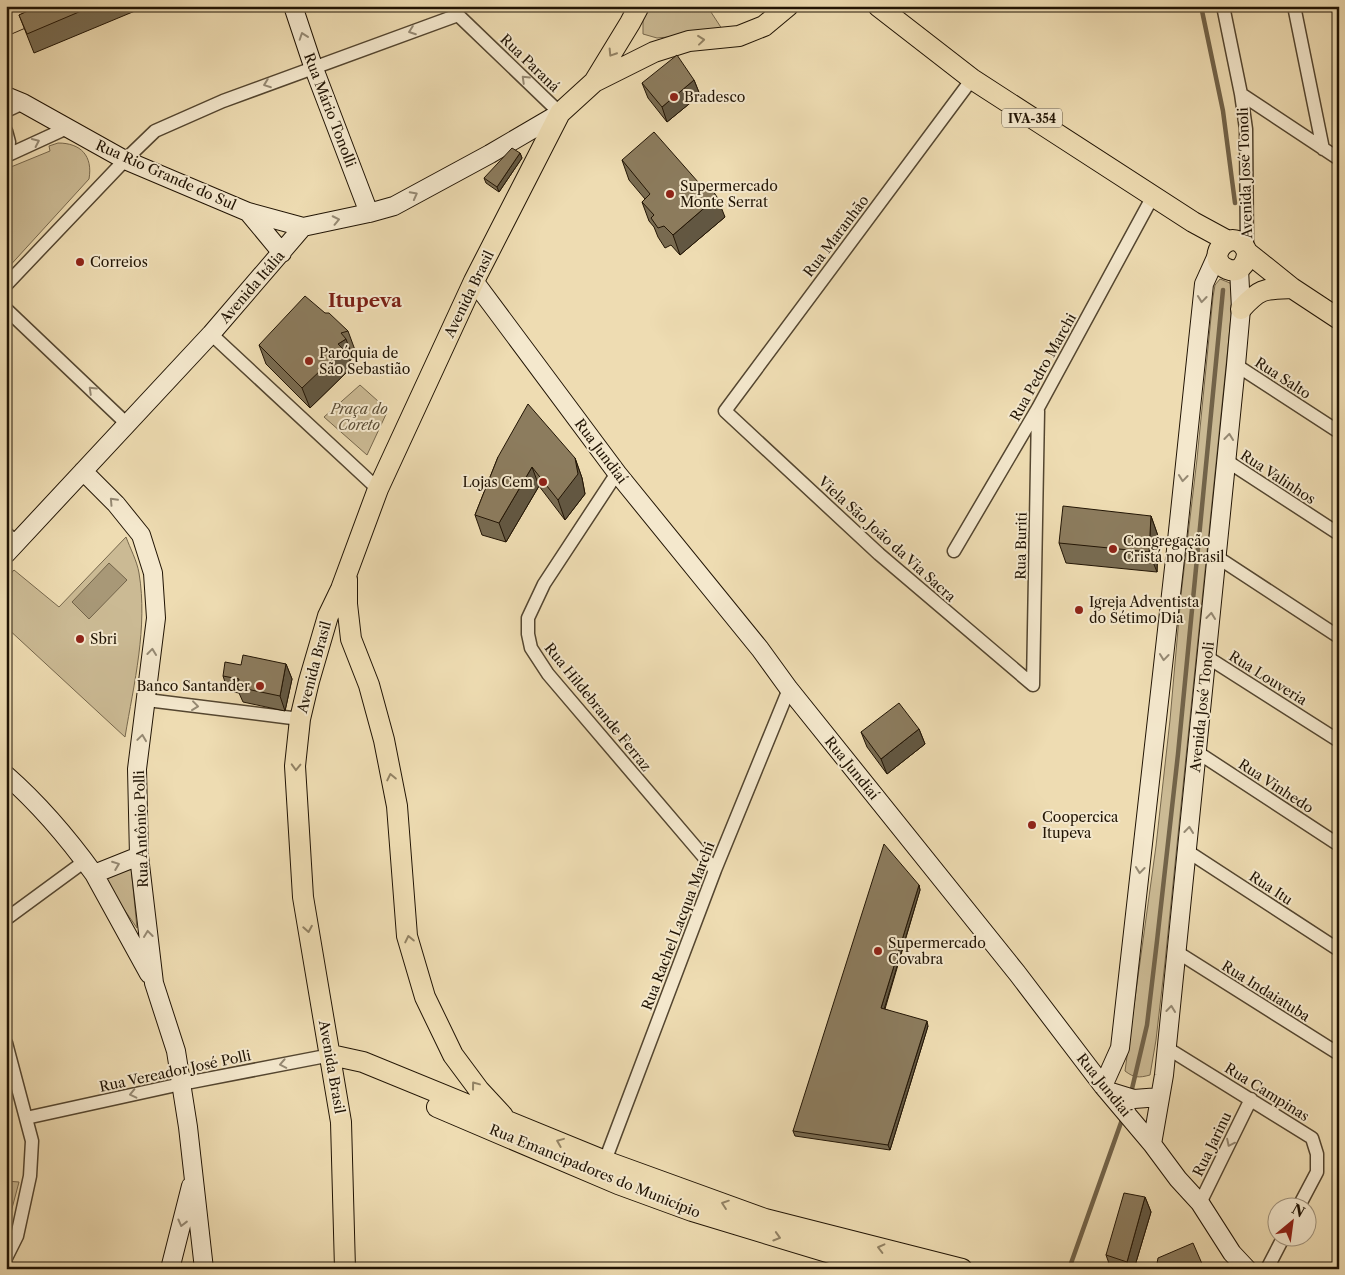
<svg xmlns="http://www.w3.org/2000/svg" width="1345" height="1275" font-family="'Libre Caslon Text',serif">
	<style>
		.green { fill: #cbba94; stroke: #76674c }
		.water { fill: #a89877; stroke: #726349 }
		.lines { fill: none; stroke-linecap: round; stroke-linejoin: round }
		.stream { stroke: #726349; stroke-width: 4.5 }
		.street-casing { stroke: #544630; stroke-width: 15 }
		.secondary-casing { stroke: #211404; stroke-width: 20 }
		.primary-casing { stroke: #211404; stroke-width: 22 }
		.street { stroke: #f4e8cd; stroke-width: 12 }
		.secondary { stroke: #f4e8cd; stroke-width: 18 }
		.primary { stroke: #eedcb2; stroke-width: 20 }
		.wall { fill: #786b51; stroke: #211404 }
		.shaded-wall { fill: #625742; stroke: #211404 }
		.building { fill: #8c7c5e; stroke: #211404 }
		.oneway { stroke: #958973 }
		.oneway2 { stroke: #928264 }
		.poi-dot { fill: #8f2418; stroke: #f4e8cd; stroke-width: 2 }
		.labels { text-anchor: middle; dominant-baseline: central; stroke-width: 4; stroke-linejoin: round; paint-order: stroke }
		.shield { fill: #f4e8cd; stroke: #605440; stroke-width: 1 }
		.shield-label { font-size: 12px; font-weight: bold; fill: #211404 }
		.street-label { font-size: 14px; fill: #211404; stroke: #f4e8cd }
		.poi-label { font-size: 14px; fill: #211404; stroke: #f4e8cd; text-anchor: start }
		.park-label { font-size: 14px; font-style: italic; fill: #5c4e36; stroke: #f4e8cd }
		.district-label { font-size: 19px; font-weight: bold; fill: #7a1f14; stroke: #f4e8cd }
	</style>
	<rect width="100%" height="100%" fill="#eedcb2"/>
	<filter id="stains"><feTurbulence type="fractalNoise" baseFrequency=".004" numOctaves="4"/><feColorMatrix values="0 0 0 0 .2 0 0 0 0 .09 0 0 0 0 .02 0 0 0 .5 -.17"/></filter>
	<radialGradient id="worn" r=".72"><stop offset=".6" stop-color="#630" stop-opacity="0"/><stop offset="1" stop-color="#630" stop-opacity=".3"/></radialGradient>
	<!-- green -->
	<path class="green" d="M 646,6 L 707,6 L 724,32 L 657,38 L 643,34 L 643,13 Z
		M 58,143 C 81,143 93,156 89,179 L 6,270 L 6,169 L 50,151 L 49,146 Z
		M 1220,279 L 1230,283 L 1232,287 L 1231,317 L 1165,962 L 1156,1040 L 1150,1075 C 1139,1078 1134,1078 1125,1071 L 1156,846 L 1170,720 L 1181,595 L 1197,459 L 1213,297 L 1215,285 Z
		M 360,385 L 388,410 L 367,455 L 324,417 Z
		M 126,537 C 130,548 137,561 139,573 C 148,627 134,683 125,737 L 6,627 L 6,579 L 14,570 L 59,607 Z
		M 131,867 L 137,928 L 103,879 Z
		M 6,1181 L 19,1182 L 6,1231 Z"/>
	<!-- water -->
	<path class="water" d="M 109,563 L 127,580 L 89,619 L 72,602 Z"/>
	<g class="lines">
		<!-- stream -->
		<path class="stream" d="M 1201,6 L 1223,111 L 1235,203
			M 1131,1093 L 1147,1025 L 1157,941 L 1178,754 L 1223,290
			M 1069,1269 L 1123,1117"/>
		<!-- street casing -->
		<g class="street-casing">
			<path id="street" d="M 1223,6 L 1241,94 L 1246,129 L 1247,251
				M 1294,6 L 1323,149
				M 972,79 L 725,411 L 879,554 L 1033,685
				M 1241,94 L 1339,159
				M 6,111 L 23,103
				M 6,131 L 9,142 L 8,155
				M 6,156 L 67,128
				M 6,285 L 125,160 L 155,131 L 223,101 L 458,15 L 560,113
				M 6,309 L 127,424
				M 211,334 L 378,489
				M 1236,365 L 1339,432
				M 1227,461 L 1339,534
				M 617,473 L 544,584 L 528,618 L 528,634 L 531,648 L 548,674 L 715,870
				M 6,533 L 17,543
				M 954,551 L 1038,408 L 1153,196
				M 1217,557 L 1339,637
				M 1207,657 L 1339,741
				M 1033,685 L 1038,411
				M 147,700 L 300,719
				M 1197,752 L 1339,845
				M 1187,851 L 1339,950
				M 6,919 L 85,861
				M 1177,952 L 1339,1054
				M 6,1043 L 32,1141 L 30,1176 L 17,1236 L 6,1258
				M 1167,1048 L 1312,1138 L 1317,1154 L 1317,1172 L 1298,1208
				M 26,1118 L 181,1084 L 331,1055
				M 603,1166 L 715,870 L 789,689
				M 1200,1203 L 1251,1099
				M 1267,1269 L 1283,1238"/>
		</g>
		<!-- secondary casing -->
		<g class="secondary-casing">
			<path id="secondary" d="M 293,6 L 313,66 L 369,213
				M 6,96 L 23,103 L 125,160 L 248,212 L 303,227
				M 248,212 L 282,253
				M 474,281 L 617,473 L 760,649 L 789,689 L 1017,973 L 1103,1086 L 1152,1144 L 1178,1179 L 1200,1203 L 1232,1253 L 1247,1269
				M 83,471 L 116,504 L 141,535 L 153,573 L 156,618 L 137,769 L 139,856 L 154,983 L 176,1051 L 188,1127 L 204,1269
				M 6,554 L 211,334 L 303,227 L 369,213 L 394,206 L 490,154 L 560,113
				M 6,775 C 39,804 68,838 94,874 L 149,974
				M 94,874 L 139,856
				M 1103,1086 L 1120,1048 L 1176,550 L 1204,284 L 1218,253
				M 1108,1091 L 1134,1099 L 1160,1097
				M 1152,1144 L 1164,1075 L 1236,365 L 1241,309 L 1239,269
				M 170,1269 L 191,1186"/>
		</g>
		<!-- primary casing -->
		<g class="primary-casing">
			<path id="primary" d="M 878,6 L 972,79 L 1193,222 L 1228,241
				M 6,25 L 50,6
				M 594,82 L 654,52 L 689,41 L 739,36 L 764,26 L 788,6
				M 1247,252 C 1247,264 1239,274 1227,269 C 1201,257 1235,222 1247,252 L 1292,288 L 1339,319
				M 1241,309 C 1260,288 1264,289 1292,288
				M 347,579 L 347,604 L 351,639 L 369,685 L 384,740 L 397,806 L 407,936 L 425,997 L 453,1055 L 479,1090 L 503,1116
				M 331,1055 L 363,1062 L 605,1161 L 765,1219 L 962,1269
				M 437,1107 L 618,1184 L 692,1211 L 837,1255 L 891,1269
				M 345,1269 L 341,1122 L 303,897 L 295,766 L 300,719 L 309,681 L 328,616 L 341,589 L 378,489 L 474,281 L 560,113 L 594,82 L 630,23 L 639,6"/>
		</g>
		<!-- street -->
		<use href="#street" class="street"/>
		<!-- secondary -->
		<use href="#secondary" class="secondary"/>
		<!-- primary -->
		<use href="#primary" class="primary"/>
	</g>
	<!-- wall -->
	<path class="wall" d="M 39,6 L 147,6 L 34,53 L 19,15 Z
		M 694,80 L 700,95 L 667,122 L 648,98 L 642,83 Z
		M 520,153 L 522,158 L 499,192 L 486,183 L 484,178 Z
		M 622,160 L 725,217 L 680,255 L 671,245 L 665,248 L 658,237 L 654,227 L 649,221 L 642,202 L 645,199 L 629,180 Z
		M 325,313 L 348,331 L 355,350 L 350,352 L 353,358 L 348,362 L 350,369 L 310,408 L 266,364 L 259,345 Z
		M 498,457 L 575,458 L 582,478 L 585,494 L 565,520 L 539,486 L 506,542 L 482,535 L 475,515 Z
		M 1151,516 L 1158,536 L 1157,572 L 1066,563 L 1059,543 Z
		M 286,664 L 292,679 L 285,711 L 243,702 L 239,693 L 228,691 L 223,676 L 241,665 Z
		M 919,729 L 925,744 L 887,774 L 867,747 L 861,732 Z
		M 919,885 L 920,890 L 885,1009 L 928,1026 L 890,1150 L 795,1136 L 793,1131 Z
		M 1145,1197 L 1151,1212 L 1134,1269 L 1111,1269 L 1106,1255 Z"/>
	<!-- shaded-wall -->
	<path class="shaded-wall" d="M 694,80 L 700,95 L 667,122 L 662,107 Z
		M 520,153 L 522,158 L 499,192 L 497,187 Z
		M 717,197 L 725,217 L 680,255 L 673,235 Z
		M 346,339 L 353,358 L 348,362 L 350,369 L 310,408 L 302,388 L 338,344 Z
		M 575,458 L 582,478 L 585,494 L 565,520 L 558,500 Z
		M 532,467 L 539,486 L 506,542 L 499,523 Z
		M 1151,516 L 1158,536 L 1157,572 L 1149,552 Z
		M 286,664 L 292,679 L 285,711 L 280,696 Z
		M 919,729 L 925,744 L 887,774 L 881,759 Z
		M 919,885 L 920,890 L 883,1013 L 881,1008 Z
		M 927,1021 L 928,1026 L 890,1150 L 888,1145 Z
		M 1145,1197 L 1151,1212 L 1134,1269 L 1129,1269 L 1127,1262 Z"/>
	<!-- building -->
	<path class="building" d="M 39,6 L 93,6 L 27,34 L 19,15 Z
		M 677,55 L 694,80 L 662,107 L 642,83 Z
		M 654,132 L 706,191 L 711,188 L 717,197 L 673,235 L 664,226 L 658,228 L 651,218 L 654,215 L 642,202 L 650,194 L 622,160 Z
		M 512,148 L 520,153 L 497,187 L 484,178 Z
		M 305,296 L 325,313 L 329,313 L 348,331 L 341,333 L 346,339 L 338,344 L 343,349 L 302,388 L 259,345 Z
		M 528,404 L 575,458 L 578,474 L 558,500 L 532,467 L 499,523 L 475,515 L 498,457 Z
		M 1063,506 L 1151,516 L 1149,552 L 1059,543 Z
		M 243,655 L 286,664 L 280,696 L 237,687 L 239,679 L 223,676 L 225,662 L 241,665 Z
		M 899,703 L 919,729 L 881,759 L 861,732 Z
		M 884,844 L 919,885 L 881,1008 L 927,1021 L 888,1145 L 793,1131 Z
		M 1124,1193 L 1145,1197 L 1127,1262 L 1106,1255 Z
		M 1193,1243 L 1203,1266 L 1203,1269 L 1156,1269 L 1158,1258 Z"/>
	<!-- one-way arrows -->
	<defs><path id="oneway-chevron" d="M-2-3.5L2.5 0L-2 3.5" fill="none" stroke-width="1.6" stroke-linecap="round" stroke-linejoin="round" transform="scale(1.25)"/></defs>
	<g class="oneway">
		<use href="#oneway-chevron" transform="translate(412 31) rotate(160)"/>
		<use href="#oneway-chevron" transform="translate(303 36) rotate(-109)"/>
		<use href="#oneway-chevron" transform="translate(525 79) rotate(-136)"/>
		<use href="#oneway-chevron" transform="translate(267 84) rotate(159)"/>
		<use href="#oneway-chevron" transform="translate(36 142) rotate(-25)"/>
		<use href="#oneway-chevron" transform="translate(414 195) rotate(-28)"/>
		<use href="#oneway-chevron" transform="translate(336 220) rotate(-12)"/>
		<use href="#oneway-chevron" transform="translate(1202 299) rotate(96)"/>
		<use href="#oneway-chevron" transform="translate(92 390) rotate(-136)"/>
		<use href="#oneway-chevron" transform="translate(1229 437) rotate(-84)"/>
		<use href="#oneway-chevron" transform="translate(1183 478) rotate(96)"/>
		<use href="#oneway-chevron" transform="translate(113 501) rotate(-133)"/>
		<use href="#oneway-chevron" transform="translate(1211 616) rotate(-84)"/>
		<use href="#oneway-chevron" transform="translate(152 652) rotate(-84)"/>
		<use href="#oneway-chevron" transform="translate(1164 657) rotate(96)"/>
		<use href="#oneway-chevron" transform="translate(195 706) rotate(7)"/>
		<use href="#oneway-chevron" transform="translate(142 738) rotate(-82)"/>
		<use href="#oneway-chevron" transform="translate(1189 830) rotate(-84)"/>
		<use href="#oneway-chevron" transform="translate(116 865) rotate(-21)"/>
		<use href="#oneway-chevron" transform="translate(1140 870) rotate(96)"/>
		<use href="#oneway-chevron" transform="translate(148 934) rotate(-97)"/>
		<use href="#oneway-chevron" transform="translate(1171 1009) rotate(-84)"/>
		<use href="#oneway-chevron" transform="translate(283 1064) rotate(169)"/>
		<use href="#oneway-chevron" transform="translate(133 1094) rotate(167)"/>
		<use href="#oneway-chevron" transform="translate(1230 1143) rotate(116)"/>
		<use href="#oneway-chevron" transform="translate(182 1223) rotate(104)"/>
	</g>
	<g class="oneway2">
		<use href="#oneway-chevron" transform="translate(701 40) rotate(-6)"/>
		<use href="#oneway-chevron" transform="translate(612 53) rotate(122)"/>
		<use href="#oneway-chevron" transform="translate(296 767) rotate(92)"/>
		<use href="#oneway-chevron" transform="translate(391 777) rotate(-102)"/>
		<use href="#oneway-chevron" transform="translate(308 929) rotate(80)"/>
		<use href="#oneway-chevron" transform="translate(409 939) rotate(-102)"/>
		<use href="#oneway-chevron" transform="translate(475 1085) rotate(-127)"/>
		<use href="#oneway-chevron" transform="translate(560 1142) rotate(-158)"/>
		<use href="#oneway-chevron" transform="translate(725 1204) rotate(-161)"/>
		<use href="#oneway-chevron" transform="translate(777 1237) rotate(17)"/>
		<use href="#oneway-chevron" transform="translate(881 1248) rotate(-166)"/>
	</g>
	<!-- markers -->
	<g class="poi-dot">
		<circle cx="674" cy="97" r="5"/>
		<circle cx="670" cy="194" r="5"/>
		<circle cx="80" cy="262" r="5"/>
		<circle cx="309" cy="361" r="5"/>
		<circle cx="543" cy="482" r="5"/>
		<circle cx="1113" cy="549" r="5"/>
		<circle cx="1079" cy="610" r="5"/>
		<circle cx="80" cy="639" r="5"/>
		<circle cx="260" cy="686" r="5"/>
		<circle cx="1032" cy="825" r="5"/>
		<circle cx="878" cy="951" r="5"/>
	</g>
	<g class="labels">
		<!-- shield labels -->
		<rect class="shield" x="1002" y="108.5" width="60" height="19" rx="4"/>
		<g class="shield-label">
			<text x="1032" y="118">IVA-354</text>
		</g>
		<!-- street labels -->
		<g class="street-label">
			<text transform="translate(530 63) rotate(44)">Rua Paraná</text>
			<text transform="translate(330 110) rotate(69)">Rua Mário Tonolli</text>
			<text transform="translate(1245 173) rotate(-92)">Avenida José Tonoli</text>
			<text transform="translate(166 175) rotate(24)">Rua Rio Grande do Sul</text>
			<text transform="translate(836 236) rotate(-53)">Rua Maranhão</text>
			<text transform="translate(252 287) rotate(-49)">Avenida Itália</text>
			<text transform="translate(469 294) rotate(-64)">Avenida Brasil</text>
			<text transform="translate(1043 367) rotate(-61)">Rua Pedro Marchi</text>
			<text transform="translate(1283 378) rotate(33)">Rua Salto</text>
			<text transform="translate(601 451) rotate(53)">Rua Jundiaí</text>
			<text transform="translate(1278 477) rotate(33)">Rua Valinhos</text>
			<text transform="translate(887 539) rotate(42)">Viela São João da Via Sacra</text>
			<text transform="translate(1021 546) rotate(-89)">Rua Buriti</text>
			<text transform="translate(314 667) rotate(-75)">Avenida Brasil</text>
			<text transform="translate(1268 678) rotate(32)">Rua Louveria</text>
			<text transform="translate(598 707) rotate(51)">Rua Hildebrande Ferraz</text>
			<text transform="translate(1202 707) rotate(-84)">Avenida José Tonoli</text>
			<text transform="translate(852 768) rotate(51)">Rua Jundiaí</text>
			<text transform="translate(1276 786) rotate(33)">Rua Vinhedo</text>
			<text transform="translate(141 829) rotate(-92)">Rua Antônio Polli</text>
			<text transform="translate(1271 888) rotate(33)">Rua Itu</text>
			<text transform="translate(678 926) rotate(-69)">Rua Rachel Lacqua Marchi</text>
			<text transform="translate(1266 991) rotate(32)">Rua Indaiatuba</text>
			<text transform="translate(332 1067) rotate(80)">Avenida Brasil</text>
			<text transform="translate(175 1071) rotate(-12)">Rua Vereador José Polli</text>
			<text transform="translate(1104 1085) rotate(51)">Rua Jundiaí</text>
			<text transform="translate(1267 1092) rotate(32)">Rua Campinas</text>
			<text transform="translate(1212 1144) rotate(-64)">Rua Jarinu</text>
			<text transform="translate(595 1171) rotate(22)">Rua Emancipadores do Município</text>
		</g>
		<!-- poi labels -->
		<g class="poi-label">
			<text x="684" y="97">Bradesco</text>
			<text x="680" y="186">Supermercado<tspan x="680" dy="16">Monte Serrat</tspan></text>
			<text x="90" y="262">Correios</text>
			<text x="319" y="353">Paróquia de<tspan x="319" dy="16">São Sebastião</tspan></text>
			<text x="533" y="482" text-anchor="end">Lojas Cem</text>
			<text x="1123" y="541">Congregação<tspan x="1123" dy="16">Cristá no Brasil</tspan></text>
			<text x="1089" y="602">Igreja Adventista<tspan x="1089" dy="16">do Sétimo Dia</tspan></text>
			<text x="90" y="639">Sbri</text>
			<text x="250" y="686" text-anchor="end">Banco Santander</text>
			<text x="1042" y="817">Coopercica<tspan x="1042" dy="16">Itupeva</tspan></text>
			<text x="888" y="943">Supermercado<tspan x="888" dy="16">Covabra</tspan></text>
		</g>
		<!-- park labels -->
		<g class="park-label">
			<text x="359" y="409">Praça do<tspan x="359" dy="16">Coreto</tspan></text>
		</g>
		<!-- district labels -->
		<g class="district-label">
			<text x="365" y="300">Itupeva</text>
		</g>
	</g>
	<!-- margin -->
	<rect width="1345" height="1275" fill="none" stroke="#eedcb2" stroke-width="25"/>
	<rect x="8" y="8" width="1330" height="1260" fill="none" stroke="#211404" stroke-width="2.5"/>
	<rect x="12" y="12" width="1320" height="1250" fill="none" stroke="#211404"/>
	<!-- north arrow -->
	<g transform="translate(1292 1222) rotate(29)"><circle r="24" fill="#f4e8cd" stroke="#a0937d"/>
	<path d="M0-4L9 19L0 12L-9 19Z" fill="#8f2418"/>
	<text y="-8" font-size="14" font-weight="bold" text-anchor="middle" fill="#211404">N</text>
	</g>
	<rect width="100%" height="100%" filter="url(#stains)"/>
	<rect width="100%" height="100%" fill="url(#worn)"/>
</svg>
